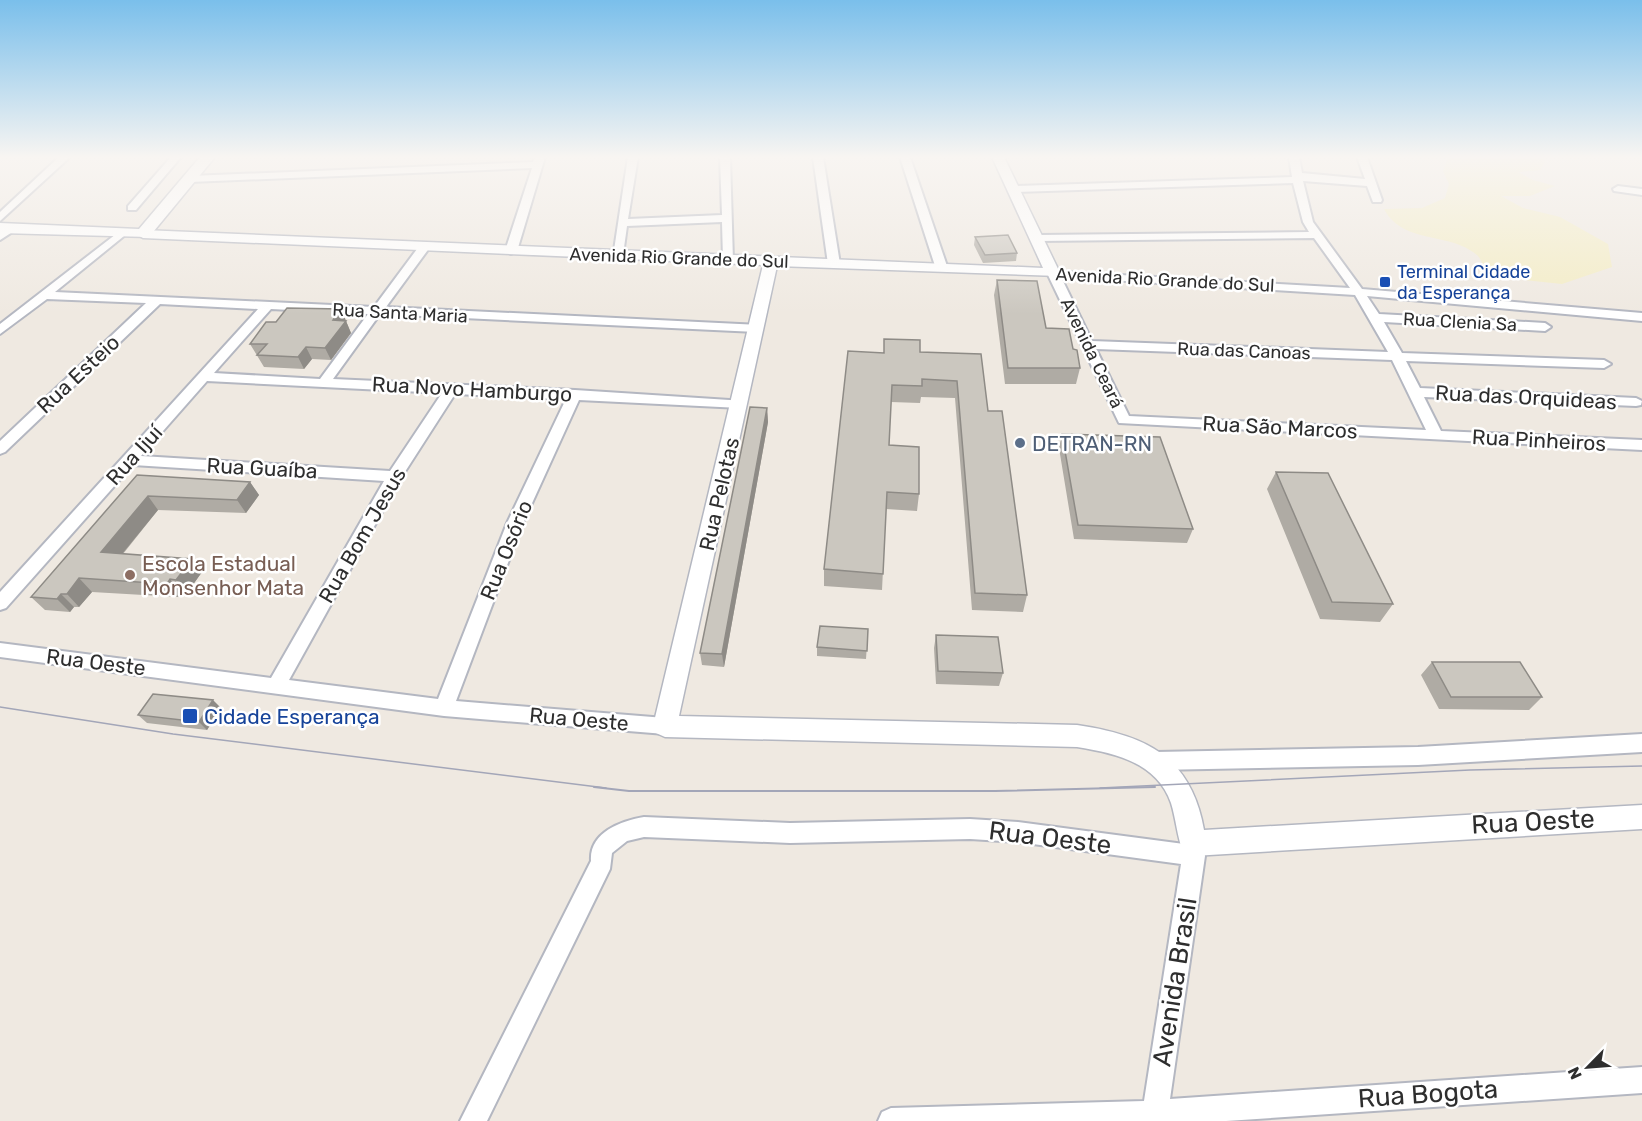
<svg xmlns="http://www.w3.org/2000/svg" width="1642" height="1121" font-family="Rubik,sans-serif">
	<style>
		.sand { fill: #f3ecc5 }
		.lines { fill: none; stroke-linecap: round; stroke-linejoin: round }
		.minor-casing { stroke: #b4b7c1; stroke-width: 4 }
		.tertiary-casing { stroke: #b4b7c1; stroke-width: 3 }
		.secondary-casing { stroke: #b4b7c1; stroke-width: 3 }
		.minor { fill: #fff; fill-rule: evenodd }
		.tertiary { fill: #fff; fill-rule: evenodd }
		.secondary { fill: #fff; fill-rule: evenodd }
		.tram-far1 { stroke: #a3a6b8; stroke-width: 1.5 }
		.tram { stroke: #a3a6b8; stroke-width: 2 }
		.wall { fill: #afaba4 }
		.shaded-wall { fill: #8e8b86 }
		.building { fill: #cbc7bf; stroke: #8e8b86; stroke-width: 1.5 }
		.transit-dot { fill: #1a4fb4; stroke: #fff; stroke-width: 2 }
		.service-dot { fill: #5c6f8a; stroke: #fff; stroke-width: 2 }
		.education-dot { fill: #8d6e63; stroke: #fff; stroke-width: 2 }
		.labels { text-anchor: middle; dominant-baseline: central; stroke-width: 5; stroke-linejoin: round; paint-order: stroke }
		.far-street-label { font-size: 18px; fill: #2e2e2e; stroke: #fff }
		.far-transit-label { font-size: 18px; fill: #164399; stroke: #fff; text-anchor: start }
		.street-label { font-size: 21px; fill: #2e2e2e; stroke: #fff }
		.service-label { font-size: 21px; fill: #4e5e75; stroke: #fff; text-anchor: start }
		.education-label { font-size: 21px; fill: #785e54; stroke: #fff; text-anchor: start }
		.transit-label { font-size: 21px; fill: #164399; stroke: #fff; text-anchor: start }
		.near-street-label { font-size: 26px; fill: #2e2e2e; stroke: #fff }
	</style>
	<rect width="100%" height="100%" fill="#efe9e1"/>
	<!-- sand -->
	<path class="sand" d="M 1448,157 L 1541,157 L 1546,161 L 1540,170 L 1518,172 L 1533,180 L 1555,186 L 1530,196 L 1501,196 L 1523,208 L 1560,217 L 1608,244 L 1612,267 L 1562,284 L 1488,276 C 1485,270 1482,260 1477,255 C 1449,231 1403,245 1384,209 L 1422,208 L 1445,198 L 1449,184 L 1443,171 Z"/>
	<g class="lines">
		<!-- minor casing -->
		<g class="minor-casing">
			<path id="minor" d="M 59,157 L 70,157 L 0,221 L 0,212 Z
				M 171,157 L 181,157 L 136,210 L 128,210 L 128,206 Z
				M 535,157 L 545,157 L 517,251 L 511,254 L 505,251 L 532,168 L 190,182 L 185,179 L 190,176 L 533,162 Z
				M 628,157 L 638,157 L 628,219 L 722,215 L 720,157 L 730,157 L 733,261 L 723,259 L 722,222 L 627,226 L 623,255 L 613,257 Z
				M 813,157 L 823,157 L 840,264 L 834,267 L 828,264 Z
				M 900,157 L 910,157 L 948,269 L 946,271 L 936,269 Z
				M 1289,157 L 1299,157 L 1302,173 L 1365,179 L 1357,157 L 1367,157 L 1382,200 L 1381,202 L 1373,202 L 1367,186 L 1303,181 L 1313,222 L 1362,289 L 1642,313 L 1642,321 L 1367,296 L 1379,314 L 1545,323 L 1551,327 L 1545,331 L 1384,322 L 1402,353 L 1604,360 L 1611,364 L 1604,368 L 1406,361 L 1420,388 L 1636,398 L 1642,401 L 1641,405 L 1636,406 L 1424,397 L 1441,431 L 1642,440 L 1642,450 L 1119,423 L 1047,273 L 1049,271 L 1350,288 L 1314,238 L 1038,241 L 1032,238 L 1038,235 L 1309,232 L 1303,222 L 1293,183 L 1015,192 L 1010,189 L 1015,186 L 1292,177 ZM 1061,277 L 1355,295 L 1388,352 L 1092,341 ZM 1096,349 L 1392,360 L 1426,430 L 1129,416 Z
				M 1618,186 L 1642,189 L 1642,195 L 1614,191 L 1613,189 Z
				M 7,227 L 17,229 L 0,240 L 0,232 Z
				M 120,231 L 124,232 L 124,236 L 55,292 L 374,307 L 420,245 L 424,244 L 430,247 L 386,307 L 760,325 L 760,331 L 756,332 L 380,314 L 333,379 L 575,390 L 745,401 L 745,407 L 740,408 L 579,400 L 523,523 L 456,701 L 665,718 L 672,720 L 675,726 L 672,732 L 665,734 L 444,716 L 0,657 L 0,643 L 271,678 L 384,481 L 133,465 L 6,608 L 0,610 L 0,592 L 258,309 L 160,304 L 5,452 L 0,454 L 0,441 L 146,303 L 47,299 L 0,334 L 0,324 ZM 271,309 L 368,314 L 320,379 L 214,373 ZM 207,381 L 442,393 L 390,471 L 141,456 ZM 455,394 L 566,399 L 507,523 L 438,699 L 289,680 L 401,478 Z
				M 1642,734 L 1642,752 L 1418,765 L 1156,770 L 1149,767 L 1146,761 L 1149,755 L 1156,752 L 1418,747 Z
				M 644,817 L 790,823 L 970,819 L 1018,822 L 1184,844 L 1186,840 L 1194,837 L 1202,840 L 1205,856 L 1170,1099 L 1642,1067 L 1642,1093 L 1226,1121 L 878,1121 L 882,1112 L 891,1108 L 1144,1101 L 1181,864 L 1018,842 L 970,839 L 790,843 L 644,837 L 627,841 L 612,853 L 610,869 L 487,1121 L 460,1121 L 591,861 C 589,833 620,821 644,817 Z"/>
		</g>
		<!-- tertiary casing -->
		<g class="tertiary-casing">
			<path id="tertiary" d="M 992,157 L 1004,157 L 1060,273 L 1058,276 L 777,266 L 679,716 L 1077,725 C 1145,735 1191,756 1204,830 L 1642,805 L 1642,829 L 1193,856 L 1183,852 C 1177,836 1176,819 1171,803 C 1157,762 1114,753 1077,747 L 665,737 L 656,733 L 653,726 L 763,265 L 143,238 L 136,234 L 143,230 L 1043,268 Z"/>
		</g>
		<!-- secondary casing -->
		<g class="secondary-casing">
			<path id="secondary" d="M 200,157 L 215,157 L 149,237 L 0,233 L 0,223 L 139,229 Z"/>
		</g>
		<!-- minor -->
		<use href="#minor" class="minor"/>
		<!-- tertiary -->
		<use href="#tertiary" class="tertiary"/>
		<!-- secondary -->
		<use href="#secondary" class="secondary"/>
		<!-- tram-far1 -->
		<path class="tram-far1" d="M 0,707 L 173,734 L 606,788
			M 1100,788 L 1470,770 L 1642,766"/>
		<!-- tram -->
		<path class="tram" d="M 594,787 L 629,791 L 995,791 L 1155,787"/>
	</g>
	<!-- wall -->
	<path class="wall" d="M 975,237 L 1017,253 L 1016,261 L 983,263 L 974,245 Z
		M 997,280 L 1046,328 L 1080,368 L 1076,384 L 1005,384 L 994,295 Z
		M 341,309 L 351,333 L 331,360 L 312,359 L 304,369 L 264,367 L 250,344 L 276,322 Z
		M 920,352 L 981,354 L 988,411 L 1027,595 L 1023,612 L 972,610 L 955,398 L 921,397 L 920,403 L 891,402 L 889,445 L 919,494 L 917,511 L 886,509 L 882,590 L 824,586 L 824,569 L 884,353 Z
		M 767,408 L 768,422 L 724,667 L 702,665 L 700,653 Z
		M 1062,434 L 1193,529 L 1187,543 L 1074,539 L 1059,448 Z
		M 1276,472 L 1393,604 L 1380,622 L 1320,619 L 1267,489 Z
		M 137,475 L 250,482 L 259,495 L 246,513 L 158,510 L 123,554 L 202,572 L 187,593 L 181,593 L 178,597 L 92,592 L 79,607 L 74,607 L 70,612 L 45,610 L 31,597 Z
		M 868,629 L 866,659 L 817,656 L 817,647 Z
		M 936,635 L 1003,673 L 999,686 L 936,684 L 934,648 Z
		M 1432,662 L 1542,697 L 1529,710 L 1439,709 L 1421,675 Z
		M 221,708 L 207,730 L 147,723 L 138,715 Z"/>
	<!-- shaded-wall -->
	<path class="shaded-wall" d="M 341,309 L 351,333 L 331,360 L 325,348 L 333,320 Z
		M 306,347 L 312,359 L 304,369 L 298,357 Z
		M 767,408 L 768,422 L 724,667 L 722,654 Z
		M 250,482 L 259,495 L 246,513 L 237,500 Z
		M 148,496 L 158,510 L 113,565 L 101,552 Z
		M 192,559 L 202,572 L 187,593 L 176,580 Z
		M 79,578 L 92,592 L 79,607 L 67,594 Z
		M 170,579 L 181,593 L 178,597 L 167,584 Z
		M 61,594 L 74,607 L 70,612 L 57,599 Z
		M 213,700 L 221,708 L 207,730 L 199,722 Z"/>
	<!-- building -->
	<path class="building" d="M 1008,235 L 1017,253 L 985,255 L 975,237 Z
		M 997,280 L 1037,281 L 1046,328 L 1069,329 L 1073,349 L 1077,350 L 1080,368 L 1008,368 Z
		M 287,308 L 341,309 L 333,320 L 346,321 L 325,348 L 306,347 L 298,357 L 257,355 L 267,344 L 250,344 L 266,322 L 276,322 Z
		M 884,339 L 920,340 L 920,352 L 981,354 L 988,411 L 1002,411 L 1027,595 L 975,593 L 957,381 L 922,379 L 922,386 L 892,385 L 889,445 L 919,447 L 919,494 L 887,492 L 883,574 L 824,569 L 848,351 L 884,353 Z
		M 750,407 L 767,408 L 722,654 L 700,653 Z
		M 1062,434 L 1160,437 L 1193,529 L 1078,525 Z
		M 1276,472 L 1328,473 L 1393,604 L 1332,602 Z
		M 137,475 L 250,482 L 237,500 L 148,496 L 101,552 L 192,559 L 176,580 L 170,579 L 167,584 L 79,578 L 67,594 L 61,594 L 57,599 L 31,597 Z
		M 820,626 L 868,629 L 867,651 L 817,647 Z
		M 936,635 L 998,637 L 1003,673 L 938,671 Z
		M 1432,662 L 1520,662 L 1542,697 L 1451,697 Z
		M 153,694 L 213,700 L 199,722 L 138,715 Z"/>
	<!-- sky -->
	<linearGradient id="sky" x2="0" y2="1"><stop stop-color="#7abfeb"/><stop offset="0.5" stop-color="#f8f5f2"/><stop offset="1" stop-color="#f8f5f2" stop-opacity="0"/></linearGradient>
	<rect width="1642" height="314" fill="url(#sky)"/>
	<!-- markers -->
	<g class="transit-dot">
		<rect x="1379" y="276" width="12" height="12" rx="3"/>
		<rect x="182" y="708" width="16" height="16" rx="3"/>
	</g>
	<circle class="service-dot" cx="1020" cy="443" r="6"/>
	<circle class="education-dot" cx="130" cy="575" r="6"/>
	<g class="labels">
		<!-- far-street labels -->
		<g class="far-street-label">
			<text transform="translate(679 258) rotate(2)">Avenida Rio Grande do Sul</text>
			<text transform="translate(1165 280) rotate(3)">Avenida Rio Grande do Sul</text>
			<text transform="translate(400 313) rotate(3)">Rua Santa Maria</text>
			<text transform="translate(1460 322) rotate(3)">Rua Clenia Sa</text>
			<text transform="translate(1244 351) rotate(2)">Rua das Canoas</text>
			<text transform="translate(1092 353) rotate(64)">Avenida Ceará</text>
		</g>
		<!-- far-transit labels -->
		<g class="far-transit-label">
			<text x="1397" y="272">Terminal Cidade<tspan x="1397" dy="21">da Esperança</tspan></text>
		</g>
		<!-- street labels -->
		<g class="street-label">
			<text transform="translate(78 374) rotate(-43)">Rua Esteio</text>
			<text transform="translate(472 389) rotate(3)">Rua Novo Hamburgo</text>
			<text transform="translate(1526 397) rotate(3)">Rua das Orquideas</text>
			<text transform="translate(1280 427) rotate(3)">Rua São Marcos</text>
			<text transform="translate(1539 440) rotate(3)">Rua Pinheiros</text>
			<text transform="translate(134 455) rotate(-48)">Rua Ijuí</text>
			<text transform="translate(262 468) rotate(3)">Rua Guaíba</text>
			<text transform="translate(719 494) rotate(-77)">Rua Pelotas</text>
			<text transform="translate(362 535) rotate(-60)">Rua Bom Jesus</text>
			<text transform="translate(506 550) rotate(-68)">Rua Osório</text>
			<text transform="translate(96 662) rotate(7)">Rua Oeste</text>
			<text transform="translate(579 719) rotate(5)">Rua Oeste</text>
		</g>
		<!-- service labels -->
		<g class="service-label">
			<text x="1032" y="443">DETRAN-RN</text>
		</g>
		<!-- education labels -->
		<g class="education-label">
			<text x="142" y="563">Escola Estadual<tspan x="142" dy="24">Monsenhor Mata</tspan></text>
		</g>
		<!-- transit labels -->
		<g class="transit-label">
			<text x="204" y="716">Cidade Esperança</text>
		</g>
		<!-- near-street labels -->
		<g class="near-street-label">
			<text transform="translate(1533 822) rotate(-3)">Rua Oeste</text>
			<text transform="translate(1050 838) rotate(7)">Rua Oeste</text>
			<text transform="translate(1175 982) rotate(-81)">Avenida Brasil</text>
			<text transform="translate(1428 1094) rotate(-4)">Rua Bogota</text>
		</g>
	</g>
	<!-- north arrow -->
	<g transform="translate(1588 1067) rotate(245)" stroke="#ffffff" stroke-width="4.5" paint-order="stroke">
	<path d="M0-4.5L10 22L0 15L-10 22Z" fill="#2e2e2e"/>
	<text y="-9" font-size="16" font-weight="bold" text-anchor="middle" fill="#2e2e2e">N</text>
	</g>
</svg>
